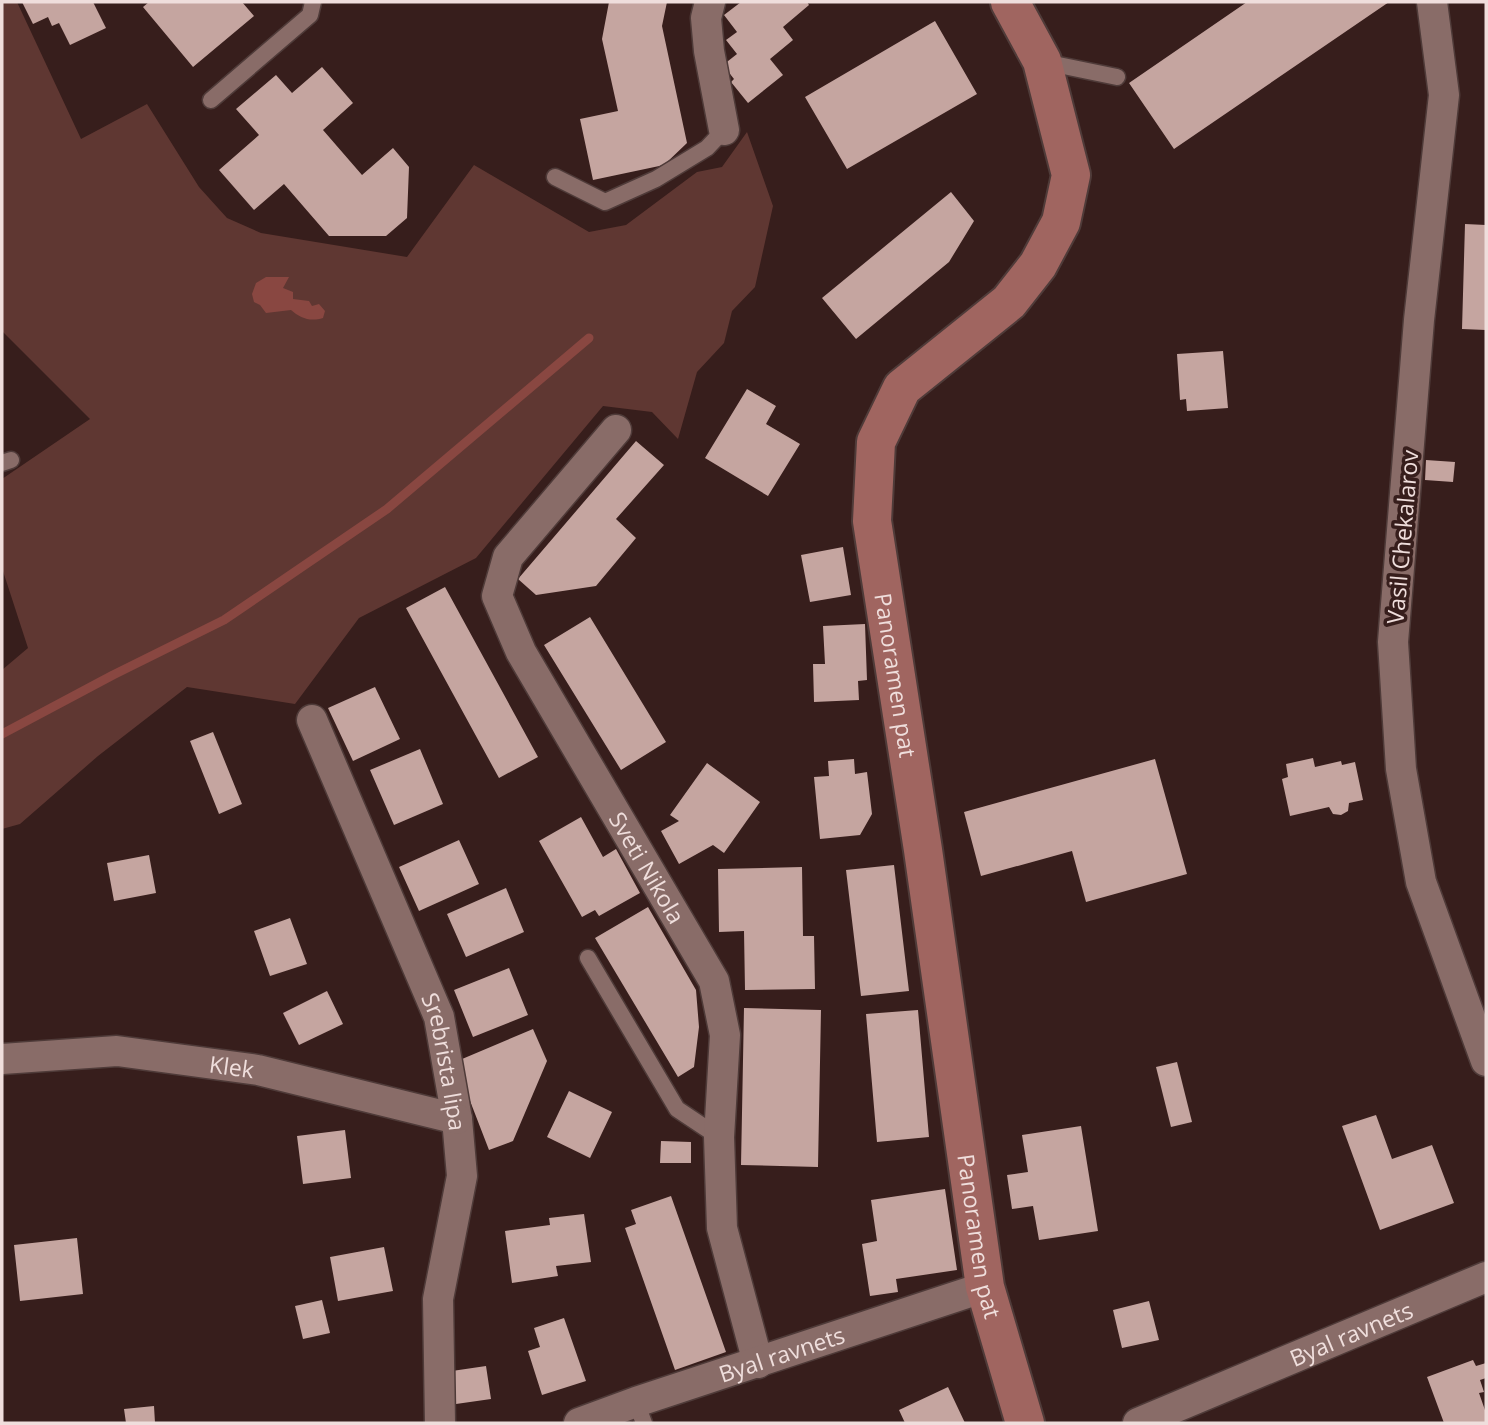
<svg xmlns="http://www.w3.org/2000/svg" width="1488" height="1425" font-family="'Open Sans',sans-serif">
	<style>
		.green { fill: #5f3732 }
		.water { fill: #894741 }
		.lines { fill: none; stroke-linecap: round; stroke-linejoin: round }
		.stream { stroke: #894741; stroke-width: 9 }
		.building { fill: #c5a5a0 }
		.lane-casing { stroke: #4f3b39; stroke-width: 19 }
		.street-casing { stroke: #4f3b39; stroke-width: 33 }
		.secondary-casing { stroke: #4f3b39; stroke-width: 42 }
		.lane { stroke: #896c68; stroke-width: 16 }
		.street { stroke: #896c68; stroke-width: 30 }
		.secondary { stroke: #a06560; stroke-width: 38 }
		.labels { text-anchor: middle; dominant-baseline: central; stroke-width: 7; stroke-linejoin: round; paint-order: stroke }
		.street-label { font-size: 23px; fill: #efdedc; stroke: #371e1c }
	</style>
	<rect width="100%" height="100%" fill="#371e1c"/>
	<!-- green -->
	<path class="green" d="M 2,2 L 17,2 L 81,139 L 147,104 L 199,187 L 227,218 L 261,233 L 407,257 L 474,165 L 589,232 L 626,225 L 697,172 L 722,167 L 747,132 L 773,206 L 755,287 L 732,311 L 724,343 L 697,372 L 678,439 L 652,412 L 603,406 L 476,558 L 359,618 L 295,704 L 187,687 L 98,756 L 20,824 L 2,829 L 2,670 L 28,648 L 2,568 L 2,479 L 90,419 L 2,331 Z"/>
	<!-- water -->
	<path class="water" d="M 266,277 L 289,277 L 283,288 L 293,292 L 293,299 L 309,301 L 312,306 L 319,304 L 325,311 L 323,318 C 310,322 300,318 291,310 L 266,313 L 260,305 L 254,302 L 252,294 L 256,283 Z"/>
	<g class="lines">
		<!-- stream -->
		<path class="stream" d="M 2,734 L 113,675 L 224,620 L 387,509 L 589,338"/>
	</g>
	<!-- building -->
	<path class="building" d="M 22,2 L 93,2 L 106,28 L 70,45 L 59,23 L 52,26 L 48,17 L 33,24 Z
		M 149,2 L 242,2 L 254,16 L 193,67 L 143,7 Z
		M 609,2 L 667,2 L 662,26 L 687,143 L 664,165 L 593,180 L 580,119 L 618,111 L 602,39 Z
		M 741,2 L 807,2 L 809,5 L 783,27 L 793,40 L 770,59 L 783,75 L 748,103 L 731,82 L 734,79 L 723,65 L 737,54 L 726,40 L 737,32 L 724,15 Z
		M 1247,2 L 1389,2 L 1174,149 L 1129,83 Z
		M 935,21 L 977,94 L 847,169 L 805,97 Z
		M 322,67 L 353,103 L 323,130 L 362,175 L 393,148 L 409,167 L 407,218 L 386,236 L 329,236 L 284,184 L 254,210 L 219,170 L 259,135 L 236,109 L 276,75 L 292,93 Z
		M 951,192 L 974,221 L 949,262 L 856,339 L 822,298 Z
		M 1465,224 L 1486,225 L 1486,330 L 1462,329 Z
		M 1223,351 L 1228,408 L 1187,411 L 1186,399 L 1180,400 L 1177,354 Z
		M 747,389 L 776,406 L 766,424 L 800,444 L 768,496 L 705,458 Z
		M 636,441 L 664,465 L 616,519 L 636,538 L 596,586 L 536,595 L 518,579 Z
		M 1426,460 L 1455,462 L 1453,482 L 1425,480 Z
		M 843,547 L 851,595 L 810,602 L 801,555 Z
		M 445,587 L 538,757 L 499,778 L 406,608 Z
		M 590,617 L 666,742 L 621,770 L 544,645 Z
		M 865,624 L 867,680 L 858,681 L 859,700 L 814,702 L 813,664 L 825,664 L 823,626 Z
		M 375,687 L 400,739 L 353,761 L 328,708 Z
		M 213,732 L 242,804 L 219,814 L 190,741 Z
		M 420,749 L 443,804 L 394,825 L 370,770 Z
		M 1313,758 L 1315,767 L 1341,761 L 1342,765 L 1355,762 L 1363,800 L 1349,803 L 1348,811 L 1341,815 L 1333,814 L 1329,807 L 1290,816 L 1282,779 L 1288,777 L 1286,764 Z
		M 854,759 L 855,774 L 867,772 L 872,814 L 860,835 L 820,839 L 814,777 L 829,776 L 828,761 Z
		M 1155,759 L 1187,874 L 1086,902 L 1072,851 L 981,876 L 964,812 Z
		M 707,763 L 760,802 L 724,853 L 713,845 L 679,864 L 661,831 L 679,821 L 670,815 Z
		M 581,817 L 603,857 L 616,849 L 640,893 L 599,916 L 595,910 L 582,917 L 539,841 Z
		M 459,840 L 479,884 L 419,911 L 399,867 Z
		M 149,855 L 156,893 L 114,901 L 107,863 Z
		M 894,865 L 909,991 L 861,996 L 846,870 Z
		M 802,867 L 803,936 L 814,936 L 815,989 L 745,990 L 744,931 L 719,932 L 718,869 Z
		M 506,888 L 524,932 L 466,957 L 447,914 Z
		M 648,907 L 696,990 L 699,1027 L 694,1067 L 678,1077 L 595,938 Z
		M 290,918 L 307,964 L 270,976 L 254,931 Z
		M 509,968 L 528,1015 L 473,1037 L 454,990 Z
		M 327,991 L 343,1024 L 299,1045 L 283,1013 Z
		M 744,1008 L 821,1010 L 818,1167 L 741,1165 Z
		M 918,1010 L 929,1137 L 877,1142 L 866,1014 Z
		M 533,1029 L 547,1061 L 513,1141 L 489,1150 L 455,1062 Z
		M 1177,1062 L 1192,1122 L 1171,1127 L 1156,1067 Z
		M 569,1091 L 612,1112 L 590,1158 L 547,1137 Z
		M 1376,1115 L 1392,1159 L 1432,1145 L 1454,1203 L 1380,1230 L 1342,1126 Z
		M 1081,1126 L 1098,1231 L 1039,1240 L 1033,1206 L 1012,1209 L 1007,1175 L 1028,1172 L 1022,1135 Z
		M 345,1130 L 351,1178 L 303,1184 L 297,1136 Z
		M 661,1141 L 691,1142 L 691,1163 L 660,1163 Z
		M 945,1189 L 957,1270 L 896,1279 L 898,1292 L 870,1296 L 862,1244 L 877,1241 L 871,1200 Z
		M 671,1196 L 726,1352 L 675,1370 L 625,1228 L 636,1224 L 631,1210 Z
		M 584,1214 L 591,1262 L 556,1266 L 558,1276 L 512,1283 L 505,1231 L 550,1225 L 549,1218 Z
		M 77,1238 L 83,1294 L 20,1301 L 14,1245 Z
		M 384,1247 L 393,1291 L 338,1301 L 330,1257 Z
		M 322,1300 L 330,1333 L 303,1339 L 295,1306 Z
		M 1149,1301 L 1159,1340 L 1122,1348 L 1113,1310 Z
		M 564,1318 L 586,1381 L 542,1395 L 528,1351 L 540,1347 L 534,1328 Z
		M 1473,1360 L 1476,1366 L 1486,1363 L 1486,1378 L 1480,1380 L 1484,1392 L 1479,1393 L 1486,1413 L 1486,1423 L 1444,1423 L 1427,1377 Z
		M 486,1366 L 491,1399 L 456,1404 L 452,1371 Z
		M 948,1387 L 965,1423 L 905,1423 L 899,1410 Z
		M 154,1406 L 155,1423 L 126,1423 L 124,1409 Z"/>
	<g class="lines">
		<!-- lane casing -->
		<g class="lane-casing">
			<path id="lane" d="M 1044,62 L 1117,77
				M 211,100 L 310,15 L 313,2
				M 555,177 L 605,202 L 656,179 L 707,148 L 724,130
				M 2,463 L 11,460
				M 588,958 L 677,1109 L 719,1137
				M 636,1402 L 644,1423"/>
		</g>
		<!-- street casing -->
		<g class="street-casing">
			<g id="street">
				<path d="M 710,2 L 706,18 L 709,51 L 724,130"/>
				<path d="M 1432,2 L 1444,95 L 1419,320 L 1393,642 L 1401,769 L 1421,882 L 1486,1061"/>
				<path id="s1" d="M 616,430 L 508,557 L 497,596 L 521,652 L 714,981 L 725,1035 L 719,1137 L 722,1228 L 758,1363"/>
				<path id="s2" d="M 312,720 L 439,1017 L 457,1119 L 462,1176 L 438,1299 L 440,1423"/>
				<path id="s3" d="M 2,1059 L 117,1051 L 258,1070 L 457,1119"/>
				<path id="s4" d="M 579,1423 L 636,1402 L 985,1287"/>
				<path id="s5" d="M 1138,1423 L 1486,1277"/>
			</g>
		</g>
		<!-- secondary casing -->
		<g class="secondary-casing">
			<g id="secondary">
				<path id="s6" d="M 1010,2 L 1042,61 L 1071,175 L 1061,222 L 1038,265 L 1009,302 L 902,388 L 876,442 L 872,521 L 923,850 L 985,1287 L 1025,1423"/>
			</g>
		</g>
		<!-- lane -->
		<use href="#lane" class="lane"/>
		<!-- street -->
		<use href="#street" class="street"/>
		<!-- secondary -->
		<use href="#secondary" class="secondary"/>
	</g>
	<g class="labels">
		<!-- street labels -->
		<g class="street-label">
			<text transform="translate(1402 537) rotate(-85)">Vasil Chekalarov</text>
			<text stroke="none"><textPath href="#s6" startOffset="761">Panoramen pat</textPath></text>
			<text stroke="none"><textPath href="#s1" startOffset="518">Sveti Nikola</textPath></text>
			<text stroke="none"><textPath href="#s2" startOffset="368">Srebrista lipa</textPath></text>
			<text stroke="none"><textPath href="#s3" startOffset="231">Klek</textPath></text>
			<text stroke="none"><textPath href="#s6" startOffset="1328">Panoramen pat</textPath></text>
			<text stroke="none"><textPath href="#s5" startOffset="231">Byal ravnets</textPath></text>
			<text stroke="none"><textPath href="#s4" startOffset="214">Byal ravnets</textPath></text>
		</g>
	</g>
	<!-- border -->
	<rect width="1488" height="1425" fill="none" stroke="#efdedc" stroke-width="7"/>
</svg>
